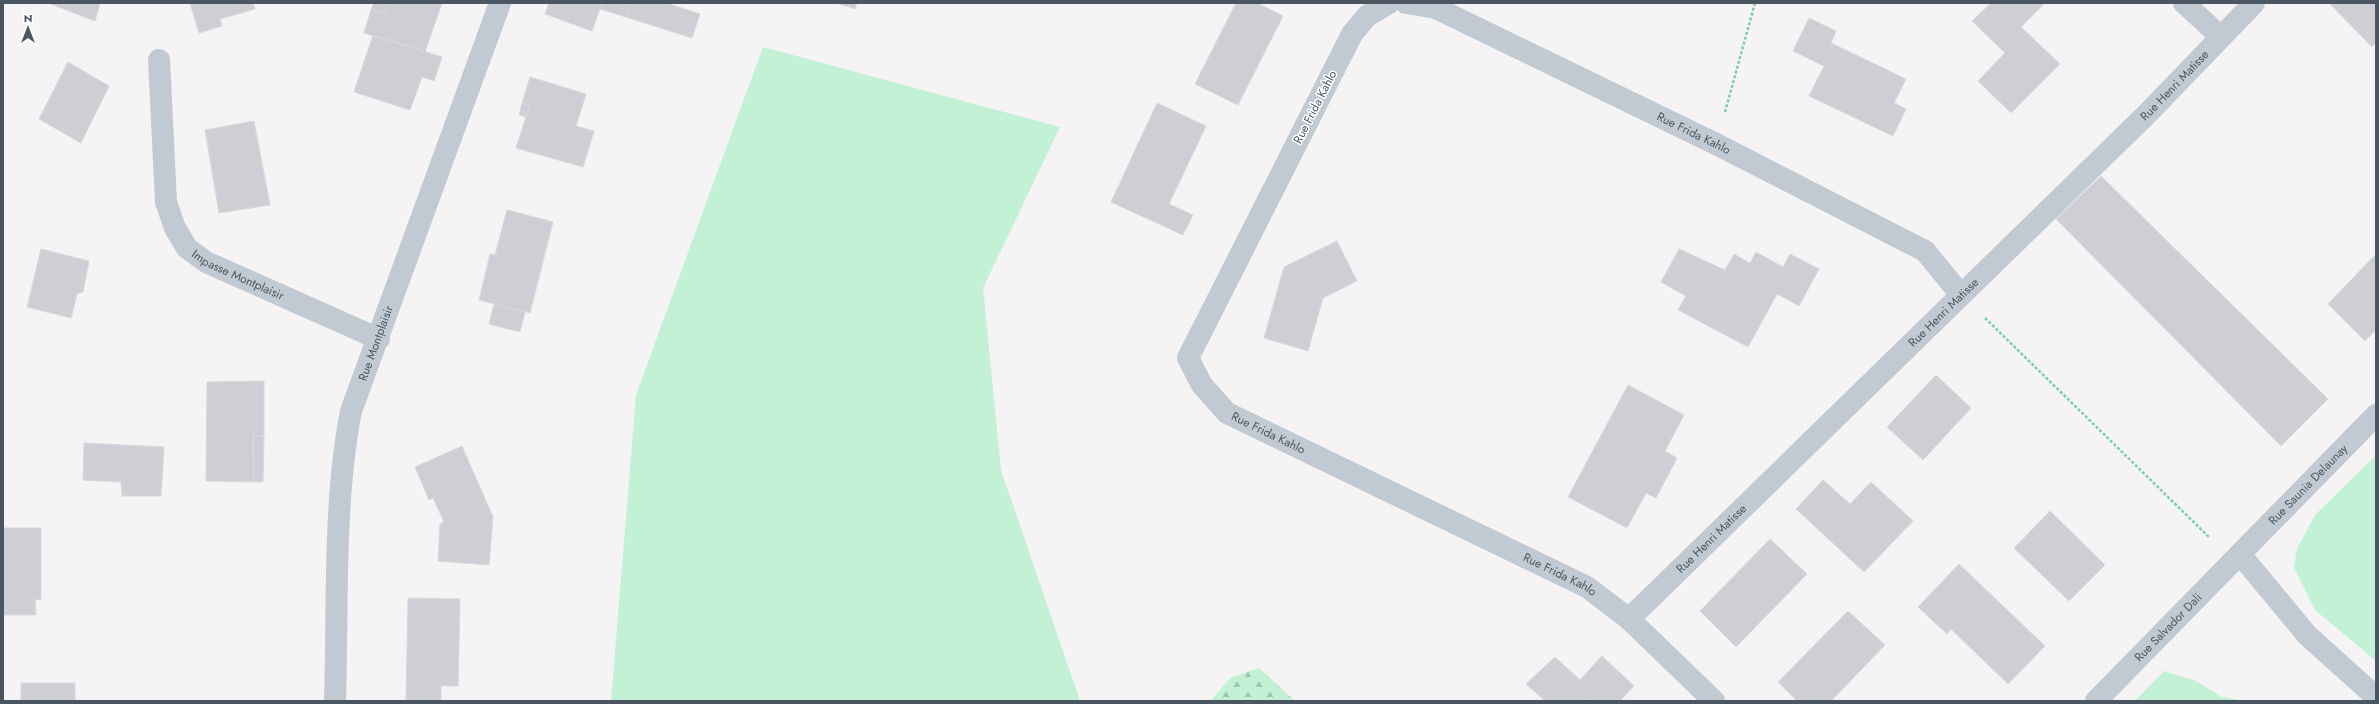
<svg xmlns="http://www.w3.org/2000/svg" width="2379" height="704" font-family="Jost,sans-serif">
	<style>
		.grass { fill: #c3f1d5 }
		.forest { fill: url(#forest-firs) }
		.building { fill: #cdcfd5; stroke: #d7d9de }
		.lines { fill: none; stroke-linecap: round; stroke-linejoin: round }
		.path { stroke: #7ad0a6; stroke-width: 2.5; stroke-dasharray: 3 2; stroke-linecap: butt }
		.minor { stroke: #c1cad2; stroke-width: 22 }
		.labels { text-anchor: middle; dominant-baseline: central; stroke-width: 3; stroke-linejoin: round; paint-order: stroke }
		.street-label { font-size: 12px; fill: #4a5661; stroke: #fff }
	</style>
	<defs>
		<pattern id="forest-firs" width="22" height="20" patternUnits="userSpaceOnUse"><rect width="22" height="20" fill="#c3f1d5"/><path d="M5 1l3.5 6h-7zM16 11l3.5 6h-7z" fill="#a0c6b0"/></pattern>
	</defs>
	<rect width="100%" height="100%" fill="#f5f3f3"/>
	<!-- grass -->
	<path class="grass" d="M 763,47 L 1060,127 L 983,288 L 1001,470 L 1080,701 L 611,701 L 636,395 Z
		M 2376,455 L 2376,661 L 2315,610 L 2294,567 L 2297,549 L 2315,515 Z
		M 2164,671 L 2196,681 L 2222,697 L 2246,701 L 2135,701 Z"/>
	<!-- forest -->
	<path class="forest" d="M 1259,668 L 1295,701 L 1211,701 L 1230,678 Z"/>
	<!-- building -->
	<path class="building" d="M 48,3 L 100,3 L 95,21 Z
		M 190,3 L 253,3 L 255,9 L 220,19 L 222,26 L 199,33 Z
		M 374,3 L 388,3 L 385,14 L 371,10 Z
		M 388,3 L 442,3 L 425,52 L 364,33 L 371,10 L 385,14 Z
		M 549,3 L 602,3 L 592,31 L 545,14 Z
		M 602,3 L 630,3 L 626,17 L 600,9 Z
		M 630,3 L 666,3 L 700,14 L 692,38 L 626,17 Z
		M 837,3 L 857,3 L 855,9 Z
		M 1236,3 L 1257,3 L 1283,16 L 1238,105 L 1195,84 Z
		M 1991,3 L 2045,3 L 2021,27 L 2060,64 L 2011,113 L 1978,81 L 2005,53 L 1972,21 Z
		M 2329,3 L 2376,3 L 2376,42 L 2372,47 Z
		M 1809,18 L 1836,31 L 1831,43 L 1906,79 L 1894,103 L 1906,109 L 1893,136 L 1809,96 L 1824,66 L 1793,51 Z
		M 373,35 L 442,57 L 434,81 L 422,77 L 410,110 L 354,92 Z
		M 68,62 L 109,86 L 81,143 L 39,119 Z
		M 530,77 L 586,94 L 576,126 L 594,131 L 583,167 L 516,148 L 530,105 L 522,103 Z
		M 522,103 L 530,105 L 526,117 L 519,115 Z
		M 1157,103 L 1206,126 L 1169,204 L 1193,215 L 1183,235 L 1111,202 Z
		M 254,121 L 270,205 L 219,213 L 205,130 Z
		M 2101,176 L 2328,399 L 2281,446 L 2056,219 Z
		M 507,210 L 553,222 L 530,313 L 479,300 L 490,254 L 495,255 Z
		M 1337,241 L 1357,281 L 1323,298 L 1308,351 L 1264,338 L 1284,267 Z
		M 41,249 L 89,261 L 83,292 L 77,294 L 71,318 L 27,307 Z
		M 1679,249 L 1725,270 L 1734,254 L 1750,263 L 1756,252 L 1783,267 L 1790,254 L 1819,269 L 1799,306 L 1777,294 L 1748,347 L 1678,310 L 1686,296 L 1661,282 Z
		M 2376,254 L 2376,330 L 2365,341 L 2328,304 Z
		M 494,304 L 525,312 L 520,332 L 489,324 Z
		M 1936,375 L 1971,408 L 1923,460 L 1887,427 Z
		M 264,381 L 264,436 L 253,435 L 254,482 L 206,481 L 207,382 Z
		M 1628,385 L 1684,415 L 1665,451 L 1677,458 L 1656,498 L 1646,493 L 1627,528 L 1568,497 Z
		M 253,435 L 264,436 L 263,482 L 254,482 Z
		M 84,443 L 164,447 L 161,496 L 122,496 L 121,482 L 83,480 Z
		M 462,446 L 493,517 L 489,565 L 438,561 L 440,524 L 444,522 L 433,498 L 429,500 L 415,467 Z
		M 1823,480 L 1850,504 L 1871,482 L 1913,521 L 1864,572 L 1796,509 Z
		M 2050,511 L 2105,565 L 2069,601 L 2014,548 Z
		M 3,528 L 41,528 L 41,599 L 35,600 L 36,615 L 3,615 Z
		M 1770,539 L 1807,574 L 1736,647 L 1700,611 Z
		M 1959,564 L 2045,646 L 2008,684 L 1951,629 L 1947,634 L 1918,607 Z
		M 408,598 L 460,599 L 458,686 L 441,686 L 441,701 L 406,701 Z
		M 1848,611 L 1885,645 L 1831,701 L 1797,701 L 1778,682 Z
		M 1602,656 L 1618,671 L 1589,701 L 1545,701 L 1526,684 L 1555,657 L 1580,680 Z
		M 1618,671 L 1634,686 L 1620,701 L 1589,701 Z
		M 21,683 L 75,683 L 75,701 L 21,701 Z"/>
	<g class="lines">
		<!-- path -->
		<path class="path" d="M 1725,112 L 1755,3
			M 1985,318 L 2210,538"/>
		<!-- minor -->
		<g class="minor">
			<path id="s1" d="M 1389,3 L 1367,16 L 1352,34 L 1188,358 L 1202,385 L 1227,413 L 1587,587 L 1629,619 L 1714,701"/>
			<path id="s2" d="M 1406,3 L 1436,8 L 1716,144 L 1925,251 L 1961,295"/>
			<path d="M 2184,3 L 2221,37"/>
			<path id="s3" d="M 159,60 L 166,202 L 175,228 L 187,248 L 206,262 L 379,339"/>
			<path d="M 2240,554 L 2307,635 L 2376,697"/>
			<path id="s4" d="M 1629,619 L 2148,113 L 2254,3"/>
			<path id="s5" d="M 335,701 C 338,607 333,503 351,411 L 500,3"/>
			<path id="s6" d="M 2096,701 L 2376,415"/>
		</g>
	</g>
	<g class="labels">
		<!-- street labels -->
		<g class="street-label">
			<text stroke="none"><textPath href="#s4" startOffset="763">Rue Henri Matisse</textPath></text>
			<text transform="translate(1315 107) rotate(-63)">Rue Frida Kahlo</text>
			<text stroke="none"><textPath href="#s2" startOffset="317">Rue Frida Kahlo</textPath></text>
			<text stroke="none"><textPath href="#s3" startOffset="251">Impasse Montplaisir</textPath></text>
			<text stroke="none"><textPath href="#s4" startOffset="439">Rue Henri Matisse</textPath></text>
			<text stroke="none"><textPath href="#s5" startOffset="363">Rue Montplaisir</textPath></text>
			<text stroke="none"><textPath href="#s1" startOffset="526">Rue Frida Kahlo</textPath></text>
			<text stroke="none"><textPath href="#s6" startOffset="303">Rue Saunia Delaunay</textPath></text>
			<text stroke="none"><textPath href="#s4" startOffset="115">Rue Henri Matisse</textPath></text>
			<text stroke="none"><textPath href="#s1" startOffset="850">Rue Frida Kahlo</textPath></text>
			<text stroke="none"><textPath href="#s6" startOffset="103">Rue Salvador Dali</textPath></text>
		</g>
	</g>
	<!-- border -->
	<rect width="2379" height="704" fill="none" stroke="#4a5661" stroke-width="8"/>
	<!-- north arrow -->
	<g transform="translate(28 28)" stroke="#ffffff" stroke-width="3" paint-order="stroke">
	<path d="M0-3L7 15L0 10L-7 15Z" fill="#4a5661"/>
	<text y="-6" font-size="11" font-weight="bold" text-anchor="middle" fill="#4a5661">N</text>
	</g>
</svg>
